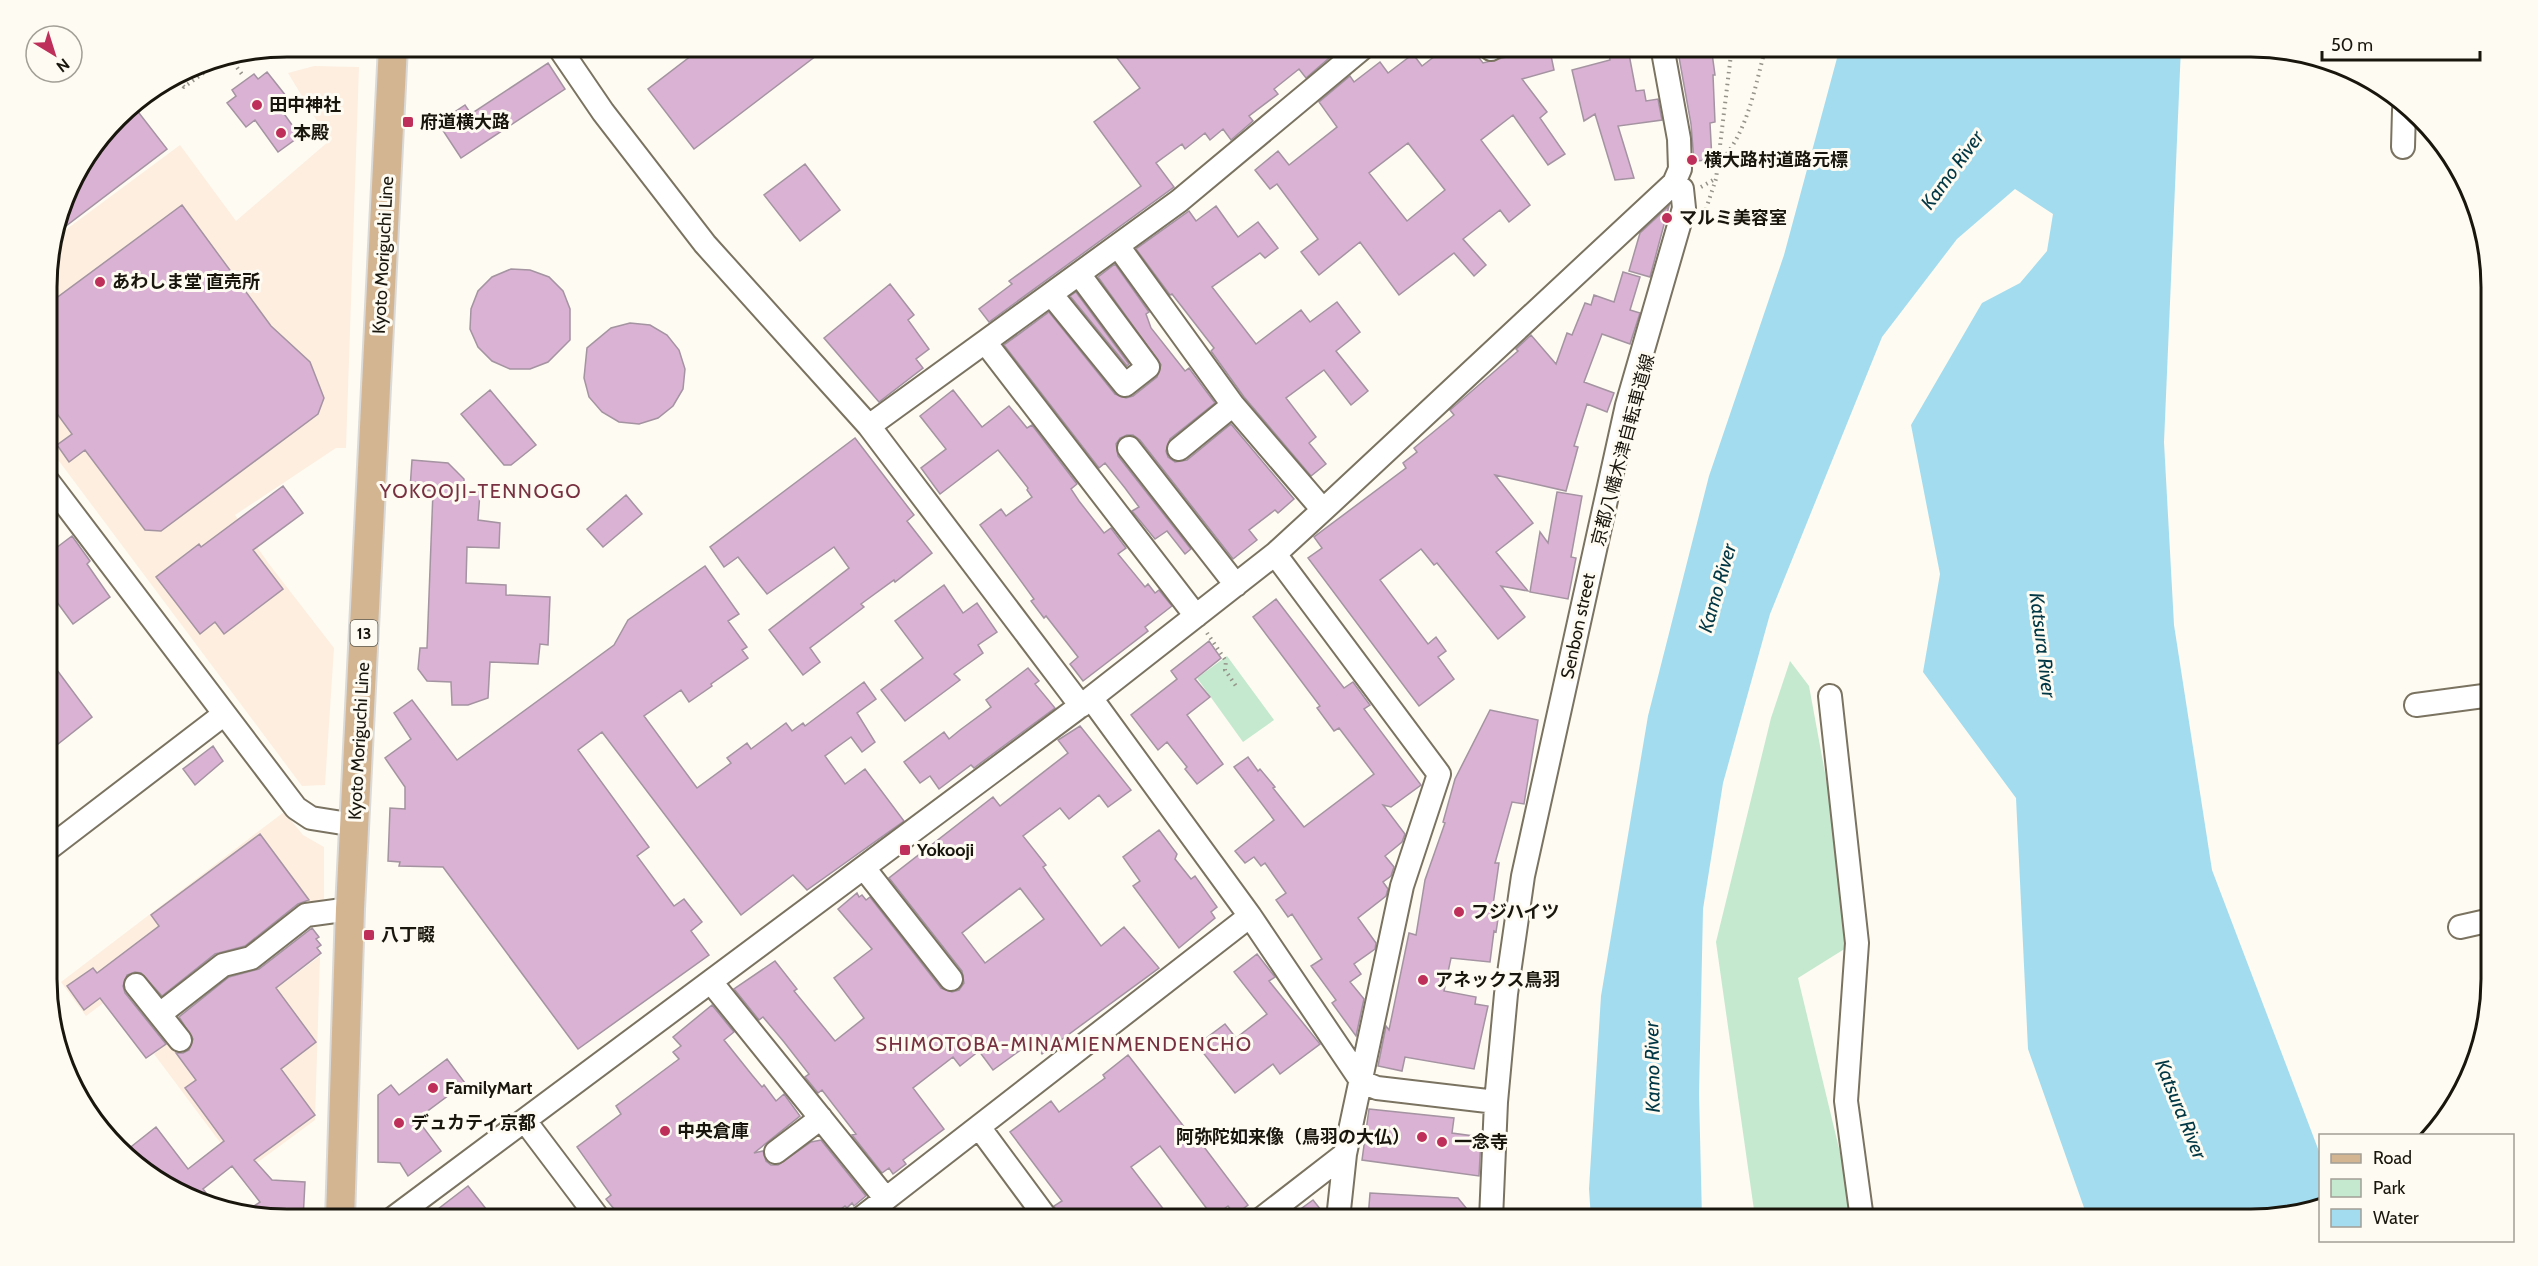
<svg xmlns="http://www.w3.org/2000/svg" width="2538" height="1266" font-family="Cabin,'Noto Sans JP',sans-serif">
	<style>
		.industrial { fill: #fdeee0 }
		.green { fill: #c4e9ce }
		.water { fill: #a3dcef }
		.building { fill: #dab2d3; stroke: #a493a1; stroke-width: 1.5; fill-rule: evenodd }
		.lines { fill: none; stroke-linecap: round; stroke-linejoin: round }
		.minor-casing { stroke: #7b7361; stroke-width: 26 }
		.major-casing { stroke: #dadad8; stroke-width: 32 }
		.path { stroke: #96938a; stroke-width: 4; stroke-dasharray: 1.5 4.5; stroke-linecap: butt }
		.minor { stroke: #fff; stroke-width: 22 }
		.major { stroke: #d3b592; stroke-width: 28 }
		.poi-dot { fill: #be2f59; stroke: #fefbf2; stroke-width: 2 }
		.labels { text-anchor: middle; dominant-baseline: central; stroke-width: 6; stroke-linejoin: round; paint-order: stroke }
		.shield { fill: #fefbf2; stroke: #5e5b52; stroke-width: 1.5 }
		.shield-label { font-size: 16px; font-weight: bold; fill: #19160e }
		.poi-label { font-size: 18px; font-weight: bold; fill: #19160e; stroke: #fefbf2; text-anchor: start }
		.street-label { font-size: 18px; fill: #19160e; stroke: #fefbf2 }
		.water-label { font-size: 20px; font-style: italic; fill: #013744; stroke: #fefbf2 }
		.neighbourhood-label { font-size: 20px; letter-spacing: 1.5px; fill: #783141; stroke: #fefbf2 }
		.rim { fill: none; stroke: #19160e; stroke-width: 3 }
	</style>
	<rect width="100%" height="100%" fill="#fefbf2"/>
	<!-- industrial -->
	<path class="industrial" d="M 314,66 L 359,67 L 346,448 L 336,448 L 235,515 L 269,564 L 334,648 L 325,785 L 302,786 L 47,445 L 47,271 L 56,237 L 180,145 L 236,221 L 329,141 L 288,73 Z
		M 284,812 L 303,835 L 324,847 L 324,899 L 248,950 L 221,915 L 86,1016 L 61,982 Z
		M 320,956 L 315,1120 L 243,1173 L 154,1054 L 168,1042 L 177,1051 L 247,997 L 254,1005 Z"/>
	<!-- green -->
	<path class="green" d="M 1227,656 L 1274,720 L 1243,742 L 1197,678 Z
		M 1790,661 L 1809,686 L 1846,887 L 1846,948 L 1798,978 L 1856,1219 L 1715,1219 L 1754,1210 L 1716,942 L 1771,718 Z"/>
	<!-- water -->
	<path class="water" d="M 1840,47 L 2181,47 L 2164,442 L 2174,625 L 2212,870 L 2320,1154 L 2320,1208 L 2266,1219 L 2088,1219 L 2028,1049 L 2016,798 L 1923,672 L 1940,574 L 1911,425 L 1982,303 L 2020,283 L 2047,251 L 2053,214 L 2015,189 L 1957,239 L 1882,337 L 1770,614 L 1723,783 L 1703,909 L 1699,1094 L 1702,1219 L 1591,1219 L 1589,1189 L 1601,996 L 1648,716 L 1709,476 L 1784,255 Z"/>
	<!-- building -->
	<path class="building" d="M 704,46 L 829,46 L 694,149 L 648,89 Z
		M 1108,46 L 1343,46 L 1306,78 L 1299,69 L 1274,89 L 1278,94 L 1249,116 L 1253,121 L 1231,140 L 1223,129 L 1210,140 L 1205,133 L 1185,149 L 1182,144 L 1156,163 L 1174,187 L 989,322 L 979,309 L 1012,284 L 1009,281 L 1141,186 L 1094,122 L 1140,88 Z
		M 1448,46 L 1470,46 L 1483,63 L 1526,52 L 1525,46 L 1549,46 L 1554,70 L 1522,79 L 1547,112 L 1540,118 L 1565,154 L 1548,165 L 1513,115 L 1481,140 L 1530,205 L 1509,222 L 1500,210 L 1463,239 L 1486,265 L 1474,276 L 1454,253 L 1399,295 L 1360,242 L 1319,275 L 1301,252 L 1318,239 L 1277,184 L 1270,189 L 1255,170 L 1278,151 L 1289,165 L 1337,127 L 1319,102 L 1350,76 L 1354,82 L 1380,62 L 1388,73 L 1413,54 L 1422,66 ZM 1408,143 L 1445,190 L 1407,221 L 1369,173 Z
		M 1677,46 L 1711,46 L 1715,75 L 1713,75 L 1715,122 L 1710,123 L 1712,160 L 1694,161 L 1691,124 Z
		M 1628,49 L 1636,91 L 1644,90 L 1646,101 L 1658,99 L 1662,120 L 1618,126 L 1634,178 L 1615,180 L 1595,114 L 1584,121 L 1572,70 L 1610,60 L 1609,52 Z
		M 548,63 L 565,89 L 461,158 L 438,123 L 465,105 L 471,114 Z
		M 267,72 L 286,96 L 277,104 L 300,136 L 278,152 L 255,120 L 246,127 L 227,103 L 236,96 L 232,90 L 254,74 L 258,79 Z
		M 132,104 L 167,149 L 58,232 L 72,181 Z
		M 805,164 L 840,210 L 800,241 L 764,195 Z
		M 182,205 L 271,326 L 310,362 L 324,398 L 318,414 L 161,531 L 145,530 L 85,450 L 69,462 L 57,445 L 72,434 L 47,400 L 47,305 Z
		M 1216,206 L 1238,237 L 1258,222 L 1278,248 L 1265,258 L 1260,253 L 1212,287 L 1256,344 L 1301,310 L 1310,322 L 1337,302 L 1360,332 L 1336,351 L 1368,391 L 1351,405 L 1324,370 L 1286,398 L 1316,437 L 1309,443 L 1326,464 L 1311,476 L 1244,397 L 1211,351 L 1214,348 L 1172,294 L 1170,295 L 1136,249 L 1189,211 L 1196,221 Z
		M 1669,206 L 1650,277 L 1629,271 L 1640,233 Z
		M 1115,264 L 1149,312 L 1146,314 L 1151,328 L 1185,371 L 1189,368 L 1215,403 L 1170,439 L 1166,451 L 1168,457 L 1175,462 L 1187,460 L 1231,424 L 1294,499 L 1278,513 L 1275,510 L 1249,530 L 1257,540 L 1233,559 L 1140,440 L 1133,435 L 1127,435 L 1120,438 L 1116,444 L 1118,456 L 1191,549 L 1185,554 L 1167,531 L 1155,539 L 1132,511 L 1139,507 L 1125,488 L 1105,463 L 1099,468 L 1004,345 L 1049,312 L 1115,394 L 1126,398 L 1133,396 L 1157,377 L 1161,365 L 1098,277 Z
		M 511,269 L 530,270 L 549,277 L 563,291 L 570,309 L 570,340 L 548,362 L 530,369 L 510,369 L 492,361 L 478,347 L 470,329 L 471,309 L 478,291 L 492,277 Z
		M 1623,272 L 1640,277 L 1630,310 L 1640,313 L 1630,344 L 1602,334 L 1584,382 L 1614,393 L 1607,412 L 1587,404 L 1574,446 L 1578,447 L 1566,491 L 1495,475 L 1533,523 L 1496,552 L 1528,591 L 1501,586 L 1525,617 L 1498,639 L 1437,563 L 1434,565 L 1421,549 L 1380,580 L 1428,644 L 1436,637 L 1446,651 L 1438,657 L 1454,679 L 1419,706 L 1308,558 L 1322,548 L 1314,537 L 1406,468 L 1403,463 L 1417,452 L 1414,448 L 1454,415 L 1450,410 L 1518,351 L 1516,349 L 1531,335 L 1556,364 L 1567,333 L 1572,335 L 1585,303 L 1591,305 L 1594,295 L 1614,302 Z
		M 890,284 L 914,315 L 908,320 L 929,349 L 916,359 L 923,368 L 879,402 L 824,338 Z
		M 1076,292 L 1129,364 L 1127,366 L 1070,296 Z
		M 630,323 L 650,325 L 667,335 L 679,350 L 685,369 L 683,389 L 673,406 L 658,418 L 639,424 L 619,422 L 602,412 L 589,397 L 584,378 L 587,348 L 611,328 Z
		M 490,390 L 536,445 L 511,465 L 504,465 L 461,414 Z
		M 953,390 L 982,427 L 1009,406 L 1027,428 L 1032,425 L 1077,484 L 1071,489 L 1079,501 L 1104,533 L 1111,528 L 1126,548 L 1118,554 L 1145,587 L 1148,584 L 1155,593 L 1159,590 L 1172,606 L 1145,627 L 1148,631 L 1083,681 L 1070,664 L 1078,657 L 1046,616 L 1044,618 L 1031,601 L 1034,599 L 980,525 L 1001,509 L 1006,516 L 1032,497 L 1027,490 L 1028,488 L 998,450 L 940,494 L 921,468 L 946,449 L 920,416 Z
		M 855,438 L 914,515 L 907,521 L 932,553 L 895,582 L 894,580 L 861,604 L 864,607 L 810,648 L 820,662 L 803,675 L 769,630 L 849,568 L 834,547 L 767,594 L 738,557 L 724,567 L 710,547 Z
		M 412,460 L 448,463 L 464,479 L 464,491 L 480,492 L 478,520 L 500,523 L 499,548 L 467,547 L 466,583 L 506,585 L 506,595 L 550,597 L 548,645 L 540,644 L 538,664 L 490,662 L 488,698 L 468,705 L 452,705 L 451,682 L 427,681 L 418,669 L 420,648 L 427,648 L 433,491 L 410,489 Z
		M 283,486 L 303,513 L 253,550 L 283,589 L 224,634 L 215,622 L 200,634 L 156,577 L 199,544 L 201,547 Z
		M 1557,492 L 1582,496 L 1571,557 L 1576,558 L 1568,599 L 1530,592 L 1540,532 L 1548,543 Z
		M 626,495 L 642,514 L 603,547 L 587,529 Z
		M 72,536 L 90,561 L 87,564 L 110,597 L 73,624 L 48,590 L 48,554 Z
		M 705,566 L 739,614 L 728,621 L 747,647 L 742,650 L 748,658 L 711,684 L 712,686 L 689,702 L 681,690 L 644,716 L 697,788 L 731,763 L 727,758 L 747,743 L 751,749 L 786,723 L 792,731 L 803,723 L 805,726 L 864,682 L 876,699 L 857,713 L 875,742 L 862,752 L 851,737 L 825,756 L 845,784 L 865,769 L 904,821 L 807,890 L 793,875 L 741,915 L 602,732 L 578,750 L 649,847 L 637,856 L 674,906 L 684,899 L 702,922 L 691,931 L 709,955 L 578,1049 L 443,867 L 399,866 L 400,862 L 388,861 L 390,808 L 405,809 L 405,787 L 385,758 L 411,739 L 394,713 L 412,700 L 457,760 L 614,645 L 628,620 Z
		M 944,585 L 963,613 L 977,603 L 997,632 L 978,645 L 983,653 L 954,674 L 960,680 L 905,721 L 881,690 L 923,658 L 895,621 Z
		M 1276,599 L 1344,688 L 1353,682 L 1370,705 L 1364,709 L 1421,785 L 1391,807 L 1383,805 L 1405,834 L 1402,842 L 1385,856 L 1394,867 L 1391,876 L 1383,882 L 1388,889 L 1386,896 L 1358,918 L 1376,943 L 1375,949 L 1354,964 L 1361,974 L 1350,982 L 1364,999 L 1356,1036 L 1332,1003 L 1336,1000 L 1311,966 L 1322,959 L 1292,914 L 1288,917 L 1276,900 L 1286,893 L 1265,863 L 1261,866 L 1254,857 L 1245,863 L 1235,851 L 1274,820 L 1234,767 L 1248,757 L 1258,771 L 1260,769 L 1275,787 L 1273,788 L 1304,827 L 1374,774 L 1339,728 L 1334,731 L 1317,708 L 1320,706 L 1253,617 Z
		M 1209,641 L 1221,658 L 1195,679 L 1210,697 L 1187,715 L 1223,764 L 1197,784 L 1185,769 L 1187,767 L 1167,742 L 1158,750 L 1131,715 L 1177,679 L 1171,671 Z
		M 48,658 L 92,717 L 48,752 Z
		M 1028,668 L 1039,681 L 1035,684 L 1055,708 L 974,768 L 971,765 L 939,789 L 930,776 L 920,783 L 904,762 L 944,732 L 949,739 L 960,730 L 991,707 L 986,700 Z
		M 1490,710 L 1538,720 L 1524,804 L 1512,802 L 1495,863 L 1499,863 L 1493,905 L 1500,906 L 1496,932 L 1494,931 L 1490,962 L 1451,958 L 1444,991 L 1476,997 L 1475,1004 L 1488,1006 L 1474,1069 L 1405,1057 L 1402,1071 L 1378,1066 L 1386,1026 L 1389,1030 L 1409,933 L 1416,935 L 1425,880 L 1445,823 L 1443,822 L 1455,779 Z
		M 1080,726 L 1131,790 L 1108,807 L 1099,795 L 1069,819 L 1060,808 L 1023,836 L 1046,865 L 1043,867 L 1050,877 L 1101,946 L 1124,927 L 1159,968 L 1042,1054 L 1033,1041 L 993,1070 L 979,1051 L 960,1066 L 953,1057 L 913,1088 L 944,1129 L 903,1160 L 906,1164 L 893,1174 L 889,1168 L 882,1173 L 852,1135 L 856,1134 L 822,1090 L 818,1093 L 805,1077 L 809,1074 L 784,1042 L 763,1017 L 759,1020 L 734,989 L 775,961 L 797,989 L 794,991 L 835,1041 L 864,1018 L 834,978 L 872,949 L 838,909 L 857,893 L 859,897 L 862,895 L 866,900 L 870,897 L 941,988 L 952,992 L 959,990 L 964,983 L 962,971 L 889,878 L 993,797 L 1000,806 L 1068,753 L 1058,740 ZM 1020,888 L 1044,919 L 985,963 L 962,933 Z
		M 213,746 L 223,761 L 195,785 L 183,769 Z
		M 1159,830 L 1177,854 L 1175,859 L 1191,879 L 1195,876 L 1217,907 L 1211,912 L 1215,918 L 1179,948 L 1133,886 L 1140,881 L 1123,857 Z
		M 260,834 L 309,900 L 298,904 L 245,946 L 215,954 L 162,996 L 141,973 L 135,972 L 127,975 L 123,986 L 125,993 L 166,1044 L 146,1058 L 100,998 L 84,1010 L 67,986 L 93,968 L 97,973 L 159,926 L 151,915 Z
		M 312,928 L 319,937 L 316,939 L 321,945 L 317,948 L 321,953 L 276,988 L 316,1042 L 281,1069 L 315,1115 L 254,1160 L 272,1180 L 305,1182 L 303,1220 L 287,1220 L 248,1210 L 260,1202 L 232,1166 L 203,1189 L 213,1202 L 181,1195 L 127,1150 L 156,1127 L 188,1169 L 224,1141 L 185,1088 L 196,1080 L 176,1053 L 183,1053 L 189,1050 L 193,1039 L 179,1017 L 229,977 L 259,969 Z
		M 1257,954 L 1275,977 L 1269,981 L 1320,1044 L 1280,1074 L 1273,1064 L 1235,1093 L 1197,1045 L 1225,1024 L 1236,1038 L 1267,1014 L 1234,972 Z
		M 712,1005 L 734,1032 L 724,1040 L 752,1075 L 762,1087 L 764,1085 L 776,1101 L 784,1094 L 800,1116 L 754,1153 L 763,1151 L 766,1161 L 771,1165 L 778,1165 L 811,1142 L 821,1140 L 866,1196 L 854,1206 L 852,1203 L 847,1208 L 845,1206 L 828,1219 L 622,1219 L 606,1199 L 611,1195 L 577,1147 L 621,1114 L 616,1106 L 679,1059 L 673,1052 L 681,1046 L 673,1037 Z
		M 1128,1055 L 1192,1137 L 1195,1135 L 1248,1205 L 1235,1215 L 1228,1206 L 1213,1217 L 1160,1146 L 1131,1167 L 1171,1219 L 1060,1218 L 1054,1206 L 1062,1201 L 1010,1132 L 1051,1101 L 1059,1112 L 1105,1078 L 1103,1075 Z
		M 447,1059 L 465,1083 L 417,1119 L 441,1151 L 408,1176 L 400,1163 L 378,1162 L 378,1095 L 391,1085 L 399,1095 Z
		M 1369,1109 L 1454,1118 L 1452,1133 L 1481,1137 L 1479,1176 L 1362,1160 Z
		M 468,1186 L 494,1219 L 425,1219 Z
		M 1370,1193 L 1458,1198 L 1475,1219 L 1368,1219 Z
		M 1313,1200 L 1325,1215 L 1325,1219 L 1287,1219 Z"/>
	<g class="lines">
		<!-- minor casing -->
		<g class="minor-casing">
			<path id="minor" d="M 558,46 L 603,112 L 705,244 L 869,426 L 1081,706
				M 1489,46 L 1491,49 L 1496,46
				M 2403,147 L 2404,110
				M 1118,246 L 1233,405 L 1323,510
				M 1051,294 L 1125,385 L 1148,367 L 1079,274
				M 985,342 L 1196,616
				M 869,426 L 1179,201 L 1365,46
				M 1129,448 L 1236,585
				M 1179,449 L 1233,405
				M 47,480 L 296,808 L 311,818 L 355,825
				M 1275,554 L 1439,774 L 1402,886 L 1345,1154 L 1338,1219
				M 1830,696 L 1857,943 L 1846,1101 L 1862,1219
				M 1091,698 L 1250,916 L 1362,1082 L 1377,1088 L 1496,1102
				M 2416,705 L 2491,695
				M 48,849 L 223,715
				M 864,868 L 951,979
				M 2460,927 L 2491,920
				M 711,982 L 886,1199
				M 136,985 L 180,1040
				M 160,1014 L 223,965 L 251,958 L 306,915 L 350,909
				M 525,1121 L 599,1219
				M 979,1127 L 1047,1219
				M 776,1152 L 821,1118
				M 392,1219 L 1091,698 L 1275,554 L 1323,510 L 1674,183 L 1680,169 L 1679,139 L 1662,46
				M 860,1219 L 1250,916
				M 1261,1219 L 1345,1154
				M 1491,1219 L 1496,1102 L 1506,994 L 1523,876 L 1627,405 L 1684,208 L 1682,189 L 1674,183"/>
		</g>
		<!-- major casing -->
		<g class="major-casing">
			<path id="major" d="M 340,1219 L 350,909 L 393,46"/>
		</g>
		<!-- path -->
		<path class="path" d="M 230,58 L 244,77
			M 175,77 L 184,87 L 223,59
			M 1719,163 C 1748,133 1755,86 1766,46
			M 1701,187 L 1715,179
			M 1706,209 L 1716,179 L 1732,46
			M 1207,633 L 1226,661 L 1225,670 L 1236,686"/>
		<!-- minor -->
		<use href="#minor" class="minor"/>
		<!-- major -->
		<use href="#major" class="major"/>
	</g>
	<!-- markers -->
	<g class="poi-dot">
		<circle cx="257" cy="105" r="6"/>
		<rect x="402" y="116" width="12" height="12" rx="3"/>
		<circle cx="281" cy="133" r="6"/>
		<circle cx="1692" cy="160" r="6"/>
		<circle cx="1667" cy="218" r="6"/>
		<circle cx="100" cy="282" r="6"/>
		<rect x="899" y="844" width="12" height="12" rx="3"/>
		<circle cx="1459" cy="912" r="6"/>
		<rect x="363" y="929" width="12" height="12" rx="3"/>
		<circle cx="1423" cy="980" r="6"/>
		<circle cx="433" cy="1088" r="6"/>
		<circle cx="399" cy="1123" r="6"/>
		<circle cx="665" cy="1131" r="6"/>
		<circle cx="1422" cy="1137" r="6"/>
		<circle cx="1442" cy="1142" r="6"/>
	</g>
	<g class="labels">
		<!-- shield labels -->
		<rect class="shield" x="350.5" y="620" width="27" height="26" rx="4.5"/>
		<g class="shield-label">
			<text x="364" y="633">13</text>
		</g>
		<!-- poi labels -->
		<g class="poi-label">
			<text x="269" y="105">田中神社</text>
			<text x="420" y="122">府道横大路</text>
			<text x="293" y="133">本殿</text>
			<text x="1704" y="160">横大路村道路元標</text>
			<text x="1679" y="218">マルミ美容室</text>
			<text x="112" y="282">あわしま堂 直売所</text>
			<text x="917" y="850">Yokooji</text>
			<text x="1471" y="912">フジハイツ</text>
			<text x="381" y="935">八丁畷</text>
			<text x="1435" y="980">アネックス鳥羽</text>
			<text x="445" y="1088">FamilyMart</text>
			<text x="411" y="1123">デュカティ京都</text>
			<text x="677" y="1131">中央倉庫</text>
			<text x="1410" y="1137" text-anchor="end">阿弥陀如来像（鳥羽の大仏）</text>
			<text x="1454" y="1142">一念寺</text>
		</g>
		<!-- street labels -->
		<g class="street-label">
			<text transform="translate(383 255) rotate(-87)">Kyoto Moriguchi Line</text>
			<text transform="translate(1623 450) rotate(-75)">京都八幡木津自転車道線</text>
			<text transform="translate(1578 626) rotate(-78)">Senbon street</text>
			<text transform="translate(359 741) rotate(-87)">Kyoto Moriguchi Line</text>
		</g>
		<!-- water labels -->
		<g class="water-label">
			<text transform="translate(1952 170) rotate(-54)">Kamo River</text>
			<text transform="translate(1717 588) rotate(-74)">Kamo River</text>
			<text transform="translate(2043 645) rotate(83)">Katsura River</text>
			<text transform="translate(1652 1067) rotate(-91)">Kamo River</text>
			<text transform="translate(2181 1109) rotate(68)">Katsura River</text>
		</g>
		<!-- neighbourhood labels -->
		<g class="neighbourhood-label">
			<text x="481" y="491">YOKOOJI-TENNOGO</text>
			<text x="1064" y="1044">SHIMOTOBA-MINAMIENMENDENCHO</text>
		</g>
	</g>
	<!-- crop -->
	<path d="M0 0H2538V1266H0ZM287 57H2251A230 230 0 0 1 2481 287V979A230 230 0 0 1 2251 1209H287A230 230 0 0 1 57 979V287A230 230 0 0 1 287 57Z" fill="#fefbf2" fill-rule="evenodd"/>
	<path class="rim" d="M287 57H2251A230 230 0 0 1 2481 287V979A230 230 0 0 1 2251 1209H287A230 230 0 0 1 57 979V287A230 230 0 0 1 287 57Z"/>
	<!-- legend -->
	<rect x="2319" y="1134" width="195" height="108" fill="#fefbf2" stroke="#a29f97" stroke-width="1.5"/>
	<rect x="2331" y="1154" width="30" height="9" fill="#d3b592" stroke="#a29f97" stroke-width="1.5"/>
	<text x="2373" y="1164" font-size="18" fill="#19160e">Road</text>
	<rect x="2331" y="1179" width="30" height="18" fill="#c4e9ce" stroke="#a29f97" stroke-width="1.5"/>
	<text x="2373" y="1194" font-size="18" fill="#19160e">Park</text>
	<rect x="2331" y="1209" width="30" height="18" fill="#a3dcef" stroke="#a29f97" stroke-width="1.5"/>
	<text x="2373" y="1224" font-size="18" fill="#19160e">Water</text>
	<!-- north arrow -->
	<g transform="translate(54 54) rotate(142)"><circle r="28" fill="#fefbf2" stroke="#a29f97" stroke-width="1.5"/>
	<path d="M0-4.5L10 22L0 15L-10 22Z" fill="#be2f59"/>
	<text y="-9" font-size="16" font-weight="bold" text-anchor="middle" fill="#19160e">N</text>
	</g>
	<!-- scale -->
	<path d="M2322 51v9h158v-9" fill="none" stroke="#19160e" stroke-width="3"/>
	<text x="2331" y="51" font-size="18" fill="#19160e" stroke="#fefbf2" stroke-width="4.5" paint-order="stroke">50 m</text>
</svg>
